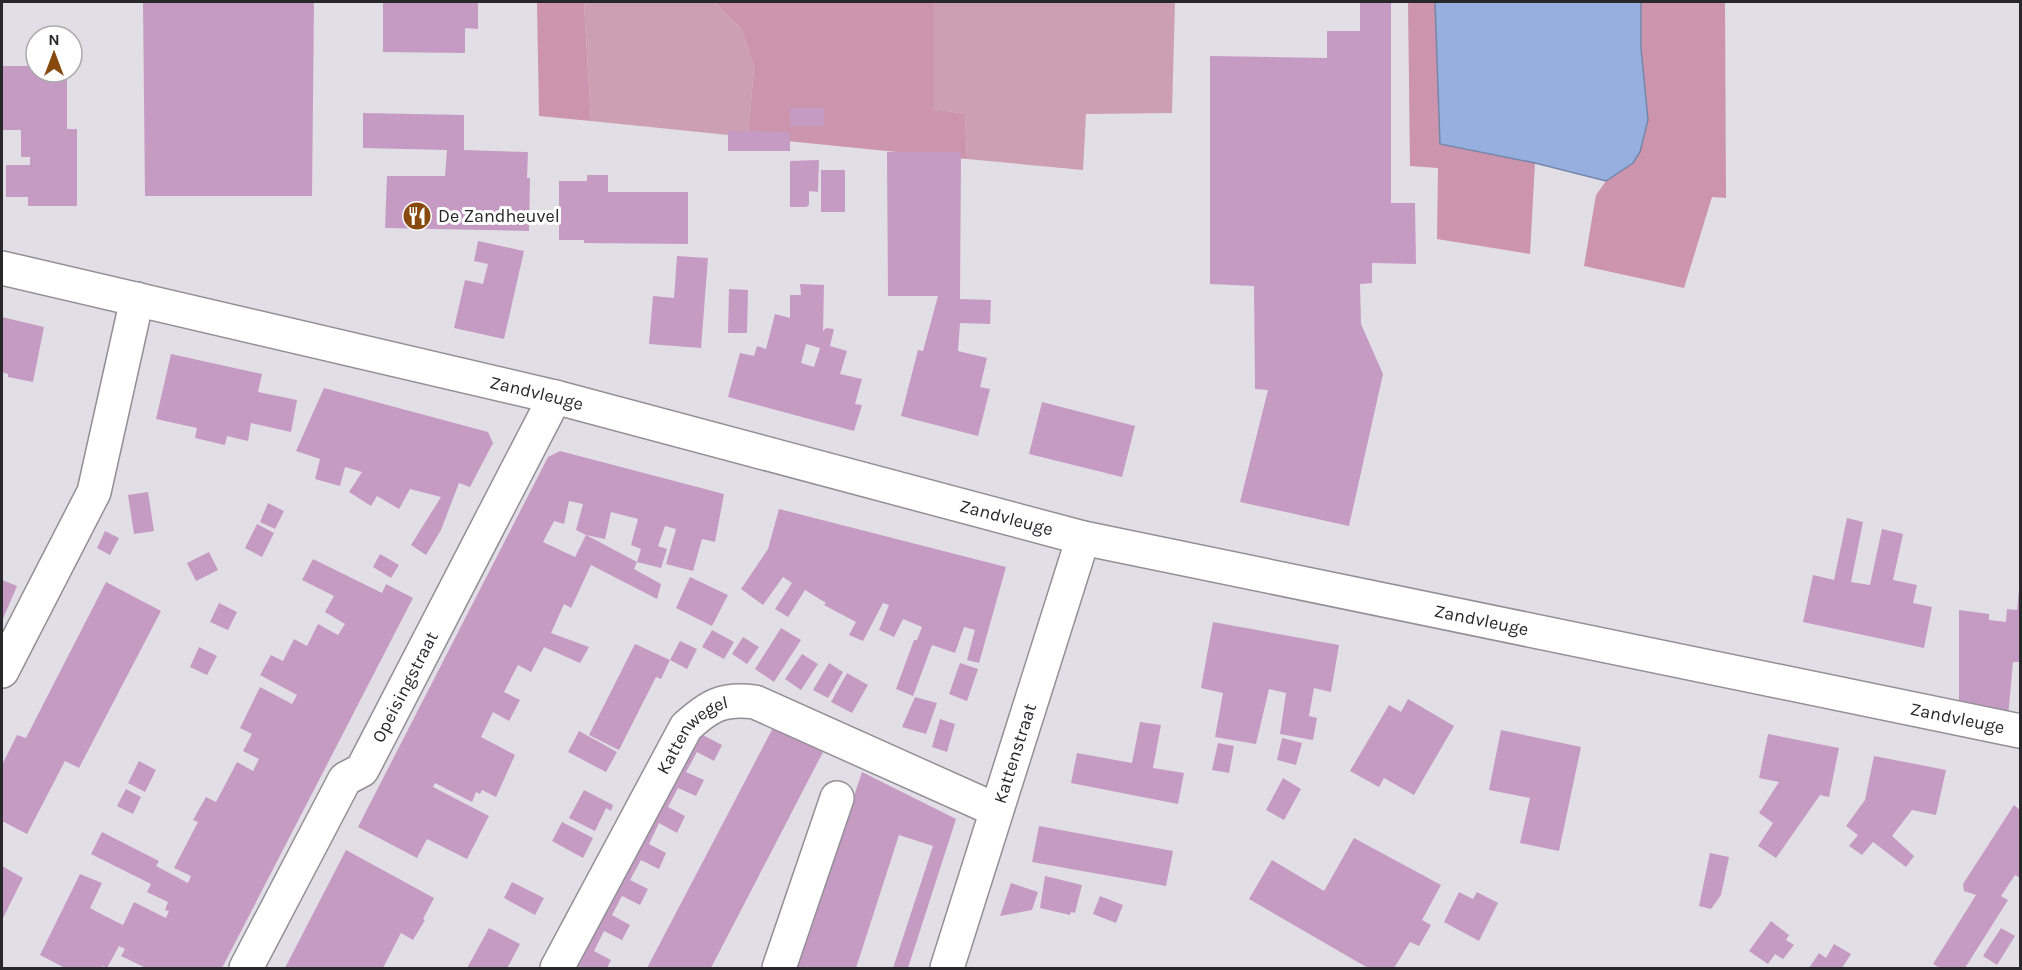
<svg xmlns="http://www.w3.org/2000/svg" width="2022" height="970" font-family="Karla,sans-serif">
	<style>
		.green { fill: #cc9fb3 }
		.forest { fill: #cc95ad }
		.water { fill: #96afde; stroke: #7586a8; stroke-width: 1.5 }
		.building { fill: #c69bc3; fill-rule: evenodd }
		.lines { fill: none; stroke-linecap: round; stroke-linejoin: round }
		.minor-casing { stroke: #928f96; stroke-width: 36 }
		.minor { stroke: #fff; stroke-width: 33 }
		.labels { text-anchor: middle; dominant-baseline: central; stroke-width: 6; stroke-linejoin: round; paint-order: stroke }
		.poi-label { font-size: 18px; fill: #28272a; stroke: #fff; text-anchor: start }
		.street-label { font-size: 18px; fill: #28272a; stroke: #fff }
	</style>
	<rect width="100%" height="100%" fill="#e2dee6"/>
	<!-- green -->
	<path class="green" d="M 584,2 L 714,2 L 742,30 L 754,67 L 748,137 L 591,121 Z
		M 934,2 L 1175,2 L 1172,113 L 1086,114 L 1083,170 L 967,159 L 965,114 L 934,109 Z"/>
	<!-- forest -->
	<path class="forest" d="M 537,2 L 584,2 L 591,121 L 539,116 Z
		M 714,2 L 934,2 L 934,109 L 965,114 L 967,159 L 748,137 L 754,67 L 742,30 Z
		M 1408,2 L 1435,2 L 1440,144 L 1535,163 L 1530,254 L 1437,239 L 1438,168 L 1410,166 Z
		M 1641,2 L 1725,2 L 1726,198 L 1712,197 L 1684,288 L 1584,266 L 1596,195 L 1606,181 L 1633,163 L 1640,152 L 1648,120 L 1641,48 Z"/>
	<!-- water -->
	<path class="water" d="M 1435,2 L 1641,2 L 1641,48 L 1648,120 L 1640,152 L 1633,163 L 1606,181 L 1535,163 L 1440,144 Z"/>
	<!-- building -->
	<path class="building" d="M 143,2 L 314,2 L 312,196 L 145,196 Z
		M 383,2 L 478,3 L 478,29 L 465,28 L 465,53 L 383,52 Z
		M 1360,2 L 1391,2 L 1391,203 L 1415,203 L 1416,264 L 1372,263 L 1372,283 L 1360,284 L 1361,324 L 1383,374 L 1349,526 L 1240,502 L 1268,390 L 1255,389 L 1254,286 L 1210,284 L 1210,56 L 1327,58 L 1327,31 L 1360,31 Z
		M 2,66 L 36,66 L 36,72 L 67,72 L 67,129 L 77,129 L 77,206 L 28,206 L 28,197 L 6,197 L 6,165 L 30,165 L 30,157 L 21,157 L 21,130 L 2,130 Z
		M 790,108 L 824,108 L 824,126 L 790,126 Z
		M 363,113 L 464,115 L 464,150 L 528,152 L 527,178 L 530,178 L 529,231 L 385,228 L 387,176 L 445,176 L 447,150 L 363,148 Z
		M 728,131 L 790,132 L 790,151 L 728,151 Z
		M 887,152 L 961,152 L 960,299 L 991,300 L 990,324 L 960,323 L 958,351 L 987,358 L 980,387 L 990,389 L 978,436 L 901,416 L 918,350 L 923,351 L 938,296 L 888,296 Z
		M 819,160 L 818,192 L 809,191 L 809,205 L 806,207 L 790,207 L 790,161 Z
		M 821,170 L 845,170 L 845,212 L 821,212 Z
		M 587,175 L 608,175 L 608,192 L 688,192 L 688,244 L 584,243 L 584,240 L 559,240 L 559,181 L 587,181 Z
		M 478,241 L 524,251 L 504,339 L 454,328 L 465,280 L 483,284 L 488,264 L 474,261 Z
		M 677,256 L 708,258 L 701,348 L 649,344 L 653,296 L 674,298 Z
		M 800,284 L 824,285 L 823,331 L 826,328 L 834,329 L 830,346 L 847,351 L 840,374 L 862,379 L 855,404 L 862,405 L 854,431 L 728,397 L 740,353 L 754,356 L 757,346 L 766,349 L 775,314 L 790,318 L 790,295 L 801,295 ZM 806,344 L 820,348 L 814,367 L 801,363 Z
		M 729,289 L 748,290 L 747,333 L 728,333 Z
		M 2,317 L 44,327 L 33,382 L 8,377 L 8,374 L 2,372 Z
		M 171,354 L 262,374 L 258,392 L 297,400 L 291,432 L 251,423 L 248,441 L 227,436 L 225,445 L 195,438 L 197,428 L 156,419 Z
		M 324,388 L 488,432 L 493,443 L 470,487 L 459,483 L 441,530 L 426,555 L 411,545 L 441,497 L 410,489 L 399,509 L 377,496 L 371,506 L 349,492 L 362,472 L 345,467 L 340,486 L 315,479 L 320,459 L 296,451 Z
		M 1042,402 L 1135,426 L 1122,477 L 1029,454 Z
		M 560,451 L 724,494 L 715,542 L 702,539 L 693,571 L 666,564 L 676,529 L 665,526 L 658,546 L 667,549 L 661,568 L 637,562 L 641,549 L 631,545 L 638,519 L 611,512 L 605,539 L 586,535 L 576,530 L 583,504 L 569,501 L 564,524 L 554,521 L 543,542 L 575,557 L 586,535 L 637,562 L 634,569 L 661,584 L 657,599 L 591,565 L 571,608 L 564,604 L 551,633 L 589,647 L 580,663 L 544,647 L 531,672 L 518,665 L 504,692 L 520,700 L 509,721 L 493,712 L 481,737 L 515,755 L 496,797 L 482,790 L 480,794 L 476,792 L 472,802 L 435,783 L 433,787 L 489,816 L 467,859 L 427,839 L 417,858 L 358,827 L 548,457 Z
		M 148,492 L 154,531 L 134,534 L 128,495 Z
		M 268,503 L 284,511 L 275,529 L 260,522 Z
		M 779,509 L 1006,567 L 979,663 L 967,660 L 975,630 L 964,627 L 955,653 L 932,645 L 913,696 L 896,689 L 914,640 L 917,640 L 922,627 L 903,619 L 894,637 L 879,630 L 889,605 L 883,603 L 863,641 L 849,635 L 856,622 L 824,605 L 826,603 L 805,590 L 788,617 L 775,609 L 792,583 L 783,577 L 763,605 L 741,589 L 768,549 Z
		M 1847,518 L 1863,522 L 1851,582 L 1870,585 L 1882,529 L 1903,534 L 1893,580 L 1917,585 L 1913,603 L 1932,607 L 1924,648 L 1803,622 L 1813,575 L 1834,580 Z
		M 257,524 L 274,533 L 262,557 L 245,548 Z
		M 105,531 L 119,538 L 110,555 L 97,548 Z
		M 209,552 L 218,570 L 196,581 L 187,563 Z
		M 380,554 L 399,565 L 391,578 L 373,567 Z
		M 313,559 L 382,593 L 386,584 L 413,598 L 222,968 L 146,968 L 121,956 L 125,949 L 119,946 L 107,968 L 103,966 L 101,968 L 65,968 L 40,955 L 80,874 L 102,883 L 90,908 L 103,915 L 123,925 L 134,902 L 166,918 L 169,911 L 165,910 L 168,902 L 147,892 L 151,884 L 91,854 L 102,832 L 159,861 L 156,866 L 188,883 L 191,876 L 174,868 L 198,822 L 193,820 L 206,797 L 216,802 L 237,762 L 253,771 L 259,759 L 243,751 L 252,734 L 240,728 L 260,687 L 292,704 L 297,695 L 260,675 L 271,655 L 283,661 L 294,639 L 307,646 L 318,624 L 338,635 L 345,624 L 325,612 L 334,596 L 302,580 Z
		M 690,577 L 728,595 L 712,626 L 676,608 Z
		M 2,580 L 17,586 L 2,621 Z
		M 106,582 L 161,611 L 79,768 L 65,761 L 27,834 L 2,821 L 2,765 L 17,735 L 26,738 Z
		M 2019,590 L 2020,662 L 2013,662 L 2008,717 L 1959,708 L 1959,610 L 1989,614 L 1989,620 L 2006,622 L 2007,609 L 2017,610 Z
		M 219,603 L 237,612 L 228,630 L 210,622 Z
		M 1213,622 L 1339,645 L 1331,692 L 1314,688 L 1309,716 L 1317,718 L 1313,740 L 1280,734 L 1286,693 L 1269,689 L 1256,744 L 1215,737 L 1223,693 L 1201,688 Z
		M 781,628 L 801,640 L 774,682 L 755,669 Z
		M 712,630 L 734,642 L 724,659 L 702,647 Z
		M 743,637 L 759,647 L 747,664 L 732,654 Z
		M 680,641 L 697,649 L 687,669 L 670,660 L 661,679 L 656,677 L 619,750 L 589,735 L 635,644 L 670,660 Z
		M 199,647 L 217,656 L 207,675 L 190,667 Z
		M 802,654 L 818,664 L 801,690 L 785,679 Z
		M 829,663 L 843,672 L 828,698 L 813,690 Z
		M 960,663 L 978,669 L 967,701 L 949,694 Z
		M 847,673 L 868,685 L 852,713 L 831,702 Z
		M 915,697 L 937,703 L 926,734 L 902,727 Z
		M 1408,699 L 1454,726 L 1414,795 L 1384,778 L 1379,787 L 1350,771 L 1389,705 L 1401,712 Z
		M 940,719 L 955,724 L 947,752 L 932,747 Z
		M 1140,722 L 1161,725 L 1153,768 L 1184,773 L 1178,804 L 1071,783 L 1077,753 L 1132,763 Z
		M 774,726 L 823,752 L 711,968 L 647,968 Z
		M 693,730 L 722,745 L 714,761 L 697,752 L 686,772 L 704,780 L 696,796 L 678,788 L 668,807 L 685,816 L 677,833 L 659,823 L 649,844 L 666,853 L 659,869 L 641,860 L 630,880 L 648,889 L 640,905 L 622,896 L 612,915 L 630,925 L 622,940 L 604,931 L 594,951 L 611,960 L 607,968 L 570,968 Z
		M 1501,730 L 1581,747 L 1559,851 L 1520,843 L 1530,798 L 1489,790 Z
		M 579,731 L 617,752 L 606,772 L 568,752 Z
		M 1768,734 L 1839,748 L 1829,797 L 1820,795 L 1776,858 L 1758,846 L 1773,823 L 1759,813 L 1779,782 L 1759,778 Z
		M 1282,738 L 1302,743 L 1296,765 L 1277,760 Z
		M 1218,743 L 1234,746 L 1229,773 L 1212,770 Z
		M 1874,756 L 1946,770 L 1936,815 L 1912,810 L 1892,836 L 1914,856 L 1906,867 L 1873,842 L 1862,855 L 1849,846 L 1858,835 L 1846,826 L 1865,800 Z
		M 139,761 L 156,770 L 145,792 L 128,783 Z
		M 862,772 L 956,819 L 908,968 L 893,968 L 933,846 L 899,835 L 856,968 L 797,968 Z
		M 1283,778 L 1301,789 L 1284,820 L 1266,810 Z
		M 126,789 L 141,797 L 133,814 L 117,806 Z
		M 584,790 L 613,805 L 611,811 L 606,808 L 595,831 L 569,818 Z
		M 2014,805 L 2020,810 L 2020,878 L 2015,875 L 2001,896 L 2008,900 L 1965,968 L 1940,968 L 1933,964 L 1976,895 L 1964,891 L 1963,884 Z
		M 562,822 L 593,838 L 583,858 L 552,841 Z
		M 1039,826 L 1173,851 L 1166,886 L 1032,862 Z
		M 1354,838 L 1441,885 L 1422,920 L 1431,925 L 1419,946 L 1410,942 L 1394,968 L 1368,968 L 1249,899 L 1272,860 L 1324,891 Z
		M 346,850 L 434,898 L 423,919 L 425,920 L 413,940 L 401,933 L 383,968 L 285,968 Z
		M 1710,853 L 1729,857 L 1721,895 L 1711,909 L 1699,906 Z
		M 2,866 L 23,878 L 2,920 Z
		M 1045,876 L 1082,885 L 1075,913 L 1071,912 L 1070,915 L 1040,908 Z
		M 512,882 L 544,898 L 535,915 L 504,898 Z
		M 1011,883 L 1038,892 L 1032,910 L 1000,916 Z
		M 1459,892 L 1473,899 L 1477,892 L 1498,903 L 1479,941 L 1444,922 Z
		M 1100,896 L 1123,905 L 1116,923 L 1093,914 Z
		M 1771,921 L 1789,935 L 1786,940 L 1794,945 L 1783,959 L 1775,954 L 1768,964 L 1749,951 Z
		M 489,928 L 520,944 L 509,965 L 507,968 L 467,968 Z
		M 2001,928 L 2015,936 L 1997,965 L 1983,956 Z
		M 1834,944 L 1851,954 L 1842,968 L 1809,968 L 1819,953 L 1826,958 Z"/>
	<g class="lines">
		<!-- minor casing -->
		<g class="minor-casing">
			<g id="minor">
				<path id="s1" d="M 2,268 L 555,397 L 1083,538 L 2020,731"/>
				<path d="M 2,671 L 94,492 L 137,299"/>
				<path id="s2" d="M 246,968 L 345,779 L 362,770 L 555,397"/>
				<path id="s3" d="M 557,968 L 686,727 C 710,705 723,698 755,702 L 996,810"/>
				<path d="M 779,968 L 837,798"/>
				<path id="s4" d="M 947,968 L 1083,538"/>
			</g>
		</g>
		<!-- minor -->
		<use href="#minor" class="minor"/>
	</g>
	<!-- icons -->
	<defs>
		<g id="restaurant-disc" transform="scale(1.5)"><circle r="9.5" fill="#88490f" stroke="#fff"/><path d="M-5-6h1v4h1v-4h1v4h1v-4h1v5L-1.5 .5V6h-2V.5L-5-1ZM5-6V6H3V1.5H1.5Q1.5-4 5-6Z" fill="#fff"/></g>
	</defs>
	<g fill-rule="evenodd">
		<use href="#restaurant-disc" x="417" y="216"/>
	</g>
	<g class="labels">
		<!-- poi labels -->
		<g class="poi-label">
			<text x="438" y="216">De Zandheuvel</text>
		</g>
		<!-- street labels -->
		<g class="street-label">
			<text stroke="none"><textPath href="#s1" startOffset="549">Zandvleuge</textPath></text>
			<text stroke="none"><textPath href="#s1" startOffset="1035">Zandvleuge</textPath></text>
			<text stroke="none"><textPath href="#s1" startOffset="1521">Zandvleuge</textPath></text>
			<text stroke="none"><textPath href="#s2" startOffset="326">Opeisingstraat</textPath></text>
			<text stroke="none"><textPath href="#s1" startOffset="2007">Zandvleuge</textPath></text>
			<text stroke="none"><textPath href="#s3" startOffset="272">Kattenwegel</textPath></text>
			<text stroke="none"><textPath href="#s4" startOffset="225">Kattenstraat</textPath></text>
		</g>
	</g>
	<!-- border -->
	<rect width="2022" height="970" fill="none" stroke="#28272a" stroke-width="6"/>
	<!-- north arrow -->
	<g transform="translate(54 54)"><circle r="28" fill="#ffffff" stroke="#a9a9aa" stroke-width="1.5"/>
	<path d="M0-4.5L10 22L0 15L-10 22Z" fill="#88490f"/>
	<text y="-9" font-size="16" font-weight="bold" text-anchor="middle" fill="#28272a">N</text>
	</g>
</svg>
